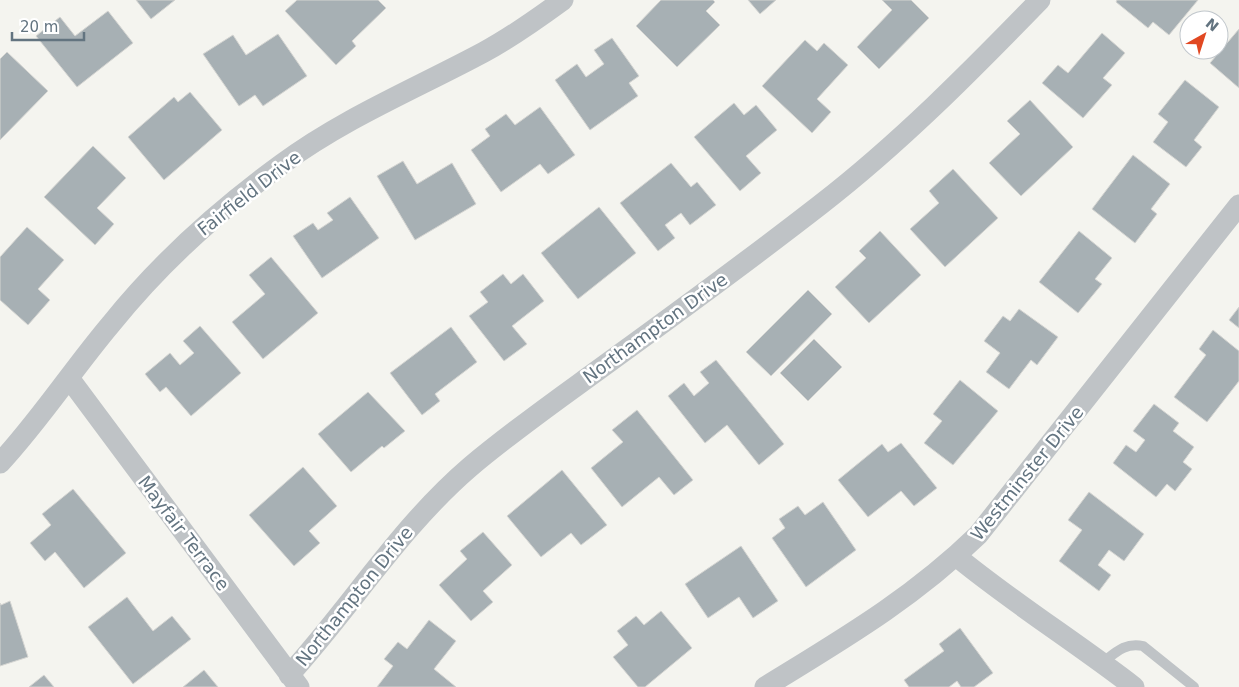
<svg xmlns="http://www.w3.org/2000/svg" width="1239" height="687" font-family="'DejaVu Sans',sans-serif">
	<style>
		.building { fill: #a7b0b4; stroke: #d5d5d2 }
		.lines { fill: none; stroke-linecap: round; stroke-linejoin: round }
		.lane { stroke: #bfc3c6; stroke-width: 10 }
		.street { stroke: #bfc3c6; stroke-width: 21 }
		.labels { text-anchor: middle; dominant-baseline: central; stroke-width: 5; stroke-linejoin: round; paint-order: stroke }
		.street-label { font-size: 18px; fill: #637480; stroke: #fff }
	</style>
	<rect width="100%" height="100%" fill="#f4f4ef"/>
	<!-- building -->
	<path class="building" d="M 136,0 L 175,0 L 151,19 Z
		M 297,0 L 378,0 L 386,8 L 352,41 L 356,46 L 336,65 L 285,11 Z
		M 661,0 L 713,0 L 715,2 L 706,11 L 720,25 L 677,67 L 636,26 Z
		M 748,0 L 776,0 L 760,14 Z
		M 882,0 L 911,0 L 929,18 L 879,69 L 857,47 L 892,10 Z
		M 1117,0 L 1198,0 L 1169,35 L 1153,22 L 1148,28 L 1116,2 Z
		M 108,11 L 133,43 L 77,87 L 36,36 L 60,17 L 75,36 Z
		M 1239,29 L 1239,88 L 1210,63 Z
		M 1102,33 L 1125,53 L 1103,78 L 1112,85 L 1083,118 L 1042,83 L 1058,65 L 1068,73 Z
		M 278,34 L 307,76 L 263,106 L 255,95 L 239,106 L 203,54 L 233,35 L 246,55 Z
		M 612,38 L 639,76 L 629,83 L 638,96 L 590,130 L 555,80 L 577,64 L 586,77 L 604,64 L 594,50 Z
		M 805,40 L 817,51 L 824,43 L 848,65 L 817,99 L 831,112 L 812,133 L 762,86 Z
		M 7,52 L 48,91 L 0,140 L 0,59 Z
		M 1185,80 L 1219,107 L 1194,140 L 1202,147 L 1186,167 L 1153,142 L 1168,122 L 1158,114 Z
		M 190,92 L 222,130 L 164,180 L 128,137 L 174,97 L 178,102 Z
		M 1030,100 L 1073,147 L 1021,196 L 989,163 L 1020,134 L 1007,121 Z
		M 734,103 L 744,115 L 756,105 L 777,130 L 746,156 L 761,173 L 740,191 L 694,137 Z
		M 540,107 L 575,155 L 548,174 L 540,164 L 501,192 L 471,150 L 490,136 L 485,129 L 506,114 L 515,125 Z
		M 93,146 L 126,178 L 97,208 L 114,224 L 95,245 L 44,197 Z
		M 1133,155 L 1170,184 L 1151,209 L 1157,214 L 1135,243 L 1092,209 Z
		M 403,161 L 417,184 L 452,163 L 476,204 L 415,240 L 377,176 Z
		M 671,163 L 691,187 L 697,182 L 716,205 L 690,225 L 681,213 L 665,225 L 675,238 L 658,251 L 620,203 Z
		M 953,169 L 998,218 L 945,267 L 910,229 L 939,203 L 929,191 Z
		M 350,197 L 379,238 L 322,278 L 293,236 L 313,223 L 318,230 L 333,220 L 327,213 Z
		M 599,207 L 636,253 L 578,299 L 541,253 Z
		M 27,227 L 64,260 L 38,289 L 50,300 L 28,325 L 0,300 L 0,257 Z
		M 880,231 L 921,275 L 869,323 L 835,287 L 866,258 L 859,251 Z
		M 1079,231 L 1112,258 L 1095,279 L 1102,284 L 1078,313 L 1039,282 Z
		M 271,257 L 318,313 L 263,359 L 232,322 L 265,294 L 249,275 Z
		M 503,274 L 511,284 L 523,274 L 544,301 L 512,326 L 527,344 L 504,361 L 469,316 L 488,302 L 480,292 Z
		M 808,290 L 832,314 L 771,376 L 746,352 Z
		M 1239,307 L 1239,328 L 1229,320 Z
		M 1019,309 L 1058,337 L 1037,365 L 1031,360 L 1009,389 L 986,372 L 1000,353 L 984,341 L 1003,316 L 1010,321 Z
		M 200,326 L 241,373 L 191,416 L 166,387 L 160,392 L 145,374 L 170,353 L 180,365 L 194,353 L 183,341 Z
		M 451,327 L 477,362 L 435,394 L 440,401 L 422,415 L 390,373 Z
		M 1213,330 L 1239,351 L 1239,381 L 1207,422 L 1174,397 L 1206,355 L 1199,349 Z
		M 814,339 L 842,367 L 808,401 L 780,373 Z
		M 716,360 L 784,444 L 759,465 L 727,425 L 705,443 L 668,396 L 684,383 L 694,396 L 709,383 L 700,372 Z
		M 960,380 L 998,411 L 953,465 L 924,443 L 942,421 L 933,414 Z
		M 368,392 L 405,431 L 384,448 L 382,446 L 351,472 L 318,434 Z
		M 1154,404 L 1179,423 L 1173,431 L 1194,447 L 1183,462 L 1192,469 L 1175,491 L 1167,484 L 1156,497 L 1113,463 L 1126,445 L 1136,452 L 1145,440 L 1133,431 Z
		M 637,410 L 693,480 L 674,495 L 659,477 L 622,507 L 591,468 L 623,442 L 612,430 Z
		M 901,443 L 937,488 L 914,506 L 901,491 L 868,517 L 838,480 L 882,444 L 888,452 Z
		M 303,467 L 337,506 L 309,531 L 320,543 L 294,566 L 249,515 Z
		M 562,470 L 607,525 L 581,545 L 571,533 L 541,557 L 507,516 Z
		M 73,489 L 126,553 L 84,588 L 55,552 L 45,561 L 30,543 L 51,525 L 42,514 Z
		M 1089,492 L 1144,534 L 1124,561 L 1109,550 L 1098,565 L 1111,575 L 1099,591 L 1059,561 L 1082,530 L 1068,520 Z
		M 823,502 L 856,550 L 806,587 L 772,538 L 785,528 L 779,519 L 798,506 L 805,515 Z
		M 483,532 L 512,565 L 483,591 L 493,602 L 471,621 L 439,585 L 467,559 L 460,551 Z
		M 741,546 L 778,601 L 753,618 L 739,597 L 708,618 L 685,584 Z
		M 127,597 L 153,631 L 172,616 L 191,639 L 133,684 L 88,627 Z
		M 10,601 L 28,657 L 0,666 L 0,603 L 1,605 Z
		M 661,611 L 692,648 L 645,687 L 638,687 L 613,657 L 628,645 L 617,631 L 636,616 L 644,625 Z
		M 429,620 L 456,641 L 434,669 L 456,687 L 377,687 L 393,666 L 384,659 L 398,642 L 407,649 Z
		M 960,628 L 993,673 L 974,687 L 961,687 L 957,681 L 949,687 L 909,687 L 904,680 L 944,651 L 939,644 Z
		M 204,670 L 218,687 L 183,687 Z
		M 44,675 L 54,687 L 29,687 Z"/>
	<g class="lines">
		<!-- lane -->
		<path class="lane" d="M 1102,663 C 1116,652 1126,642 1143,646 L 1194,687"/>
		<!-- street -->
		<path class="street" d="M 69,378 L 299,687
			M 0,463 C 40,420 73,369 111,324 C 160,263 219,210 282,164 C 344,118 417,88 484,52 C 512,37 537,19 563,0
			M 956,556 C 1013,603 1076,642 1134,687
			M 289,675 C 351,607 400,527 470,467 C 516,428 567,393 616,357 C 685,307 753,257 820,205 C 900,143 970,72 1040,0
			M 765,687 C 843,639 912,599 978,535 L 1239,205"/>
	</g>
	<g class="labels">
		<!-- street labels -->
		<g class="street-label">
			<text transform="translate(249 193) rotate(-38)">Fairfield Drive</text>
			<text transform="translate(655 328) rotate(-36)">Northampton Drive</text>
			<text transform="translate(1027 473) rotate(-51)">Westminster Drive</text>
			<text transform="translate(184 533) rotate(53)">Mayfair Terrace</text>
			<text transform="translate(354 596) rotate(-51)">Northampton Drive</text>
		</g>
	</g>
	<!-- north arrow -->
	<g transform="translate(1204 35) rotate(39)"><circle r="24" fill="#ffffff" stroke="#c1c7cc"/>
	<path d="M0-4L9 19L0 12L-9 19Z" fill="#e14822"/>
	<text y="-8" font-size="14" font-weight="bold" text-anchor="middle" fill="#637480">N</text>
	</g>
	<!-- scale -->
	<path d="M12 32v8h72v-8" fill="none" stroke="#637480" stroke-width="2.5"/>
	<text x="20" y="32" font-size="15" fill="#637480" stroke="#ffffff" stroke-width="4" paint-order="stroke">20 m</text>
</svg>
